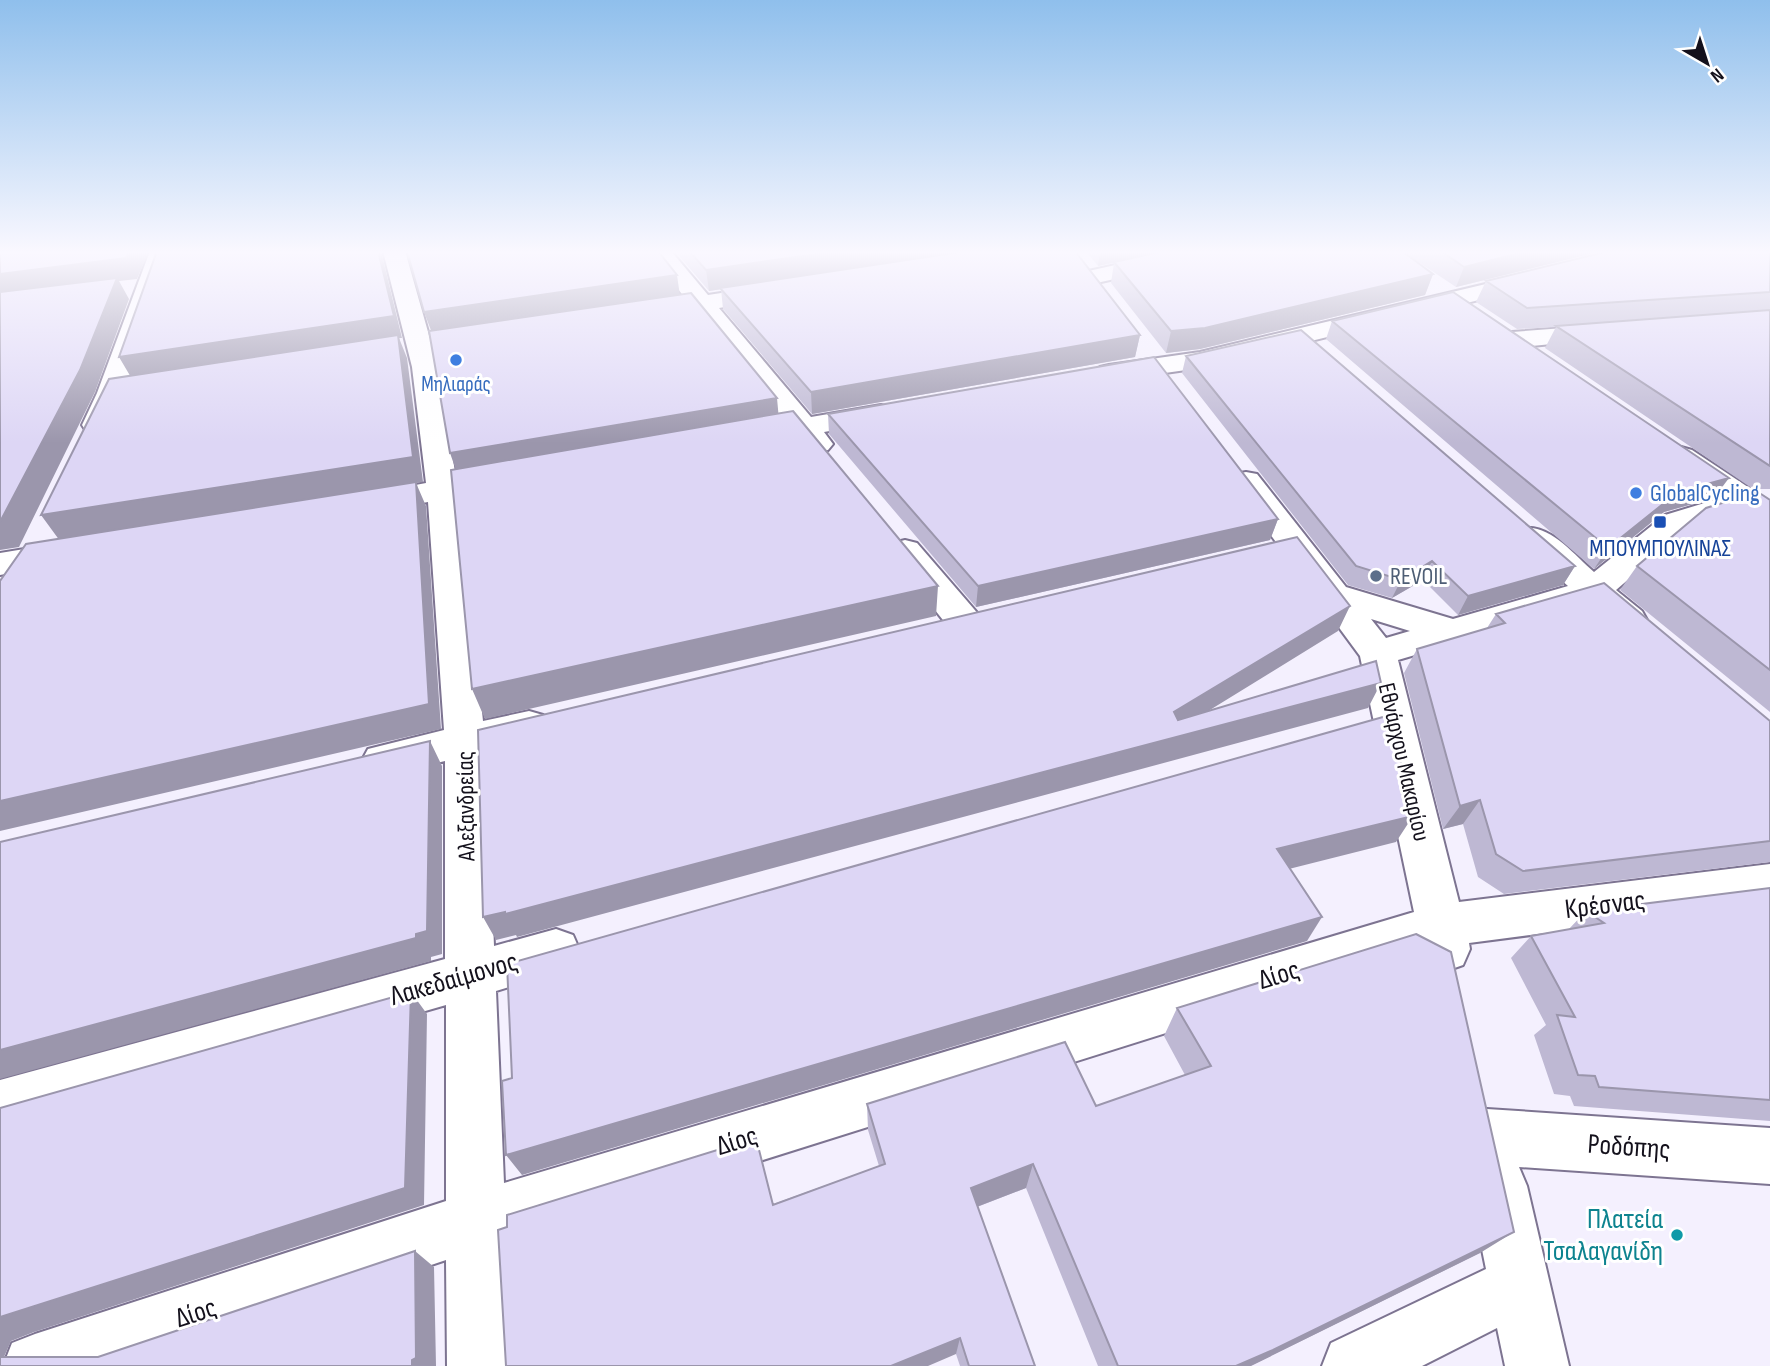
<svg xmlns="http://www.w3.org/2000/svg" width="1770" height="1366" font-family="'Sofia Sans Condensed',sans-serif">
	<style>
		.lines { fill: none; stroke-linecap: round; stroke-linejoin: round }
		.minor-casing { stroke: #7d7491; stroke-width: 4 }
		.minor { fill: #fff; fill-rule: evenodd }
		.wall { fill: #beb8d3 }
		.shaded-wall { fill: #9b96ac }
		.building { fill: #ddd6f5; stroke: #9b96ac; stroke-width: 2 }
		.shop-dot { fill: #3f7fe0; stroke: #fff; stroke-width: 2.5 }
		.transit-dot { fill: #1a4fb4; stroke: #fff; stroke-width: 2.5 }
		.service-dot { fill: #5c6f8a; stroke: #fff; stroke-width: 2.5 }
		.culture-dot { fill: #0f9aa8; stroke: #fff; stroke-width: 2.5 }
		.labels { text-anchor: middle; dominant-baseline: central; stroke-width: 6; stroke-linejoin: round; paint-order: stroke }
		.far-shop-label { font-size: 21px; fill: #366cbe; stroke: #fff }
		.shop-label { font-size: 24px; fill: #366cbe; stroke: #fff; text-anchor: start }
		.transit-label { font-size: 24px; fill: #164399; stroke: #fff }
		.service-label { font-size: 24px; fill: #4e5e75; stroke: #fff; text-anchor: start }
		.street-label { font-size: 24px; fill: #14111c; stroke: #fff }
		.near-street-label { font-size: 28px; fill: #14111c; stroke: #fff }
		.near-culture-label { font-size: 28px; fill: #0d838f; stroke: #fff; text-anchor: end }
	</style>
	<rect width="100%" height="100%" fill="#f4f0fe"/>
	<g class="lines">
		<!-- minor casing -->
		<g class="minor-casing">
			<path id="minor" d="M 150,251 L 172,251 L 125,393 L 106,431 L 96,434 L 86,431 L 82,425 L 97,393 Z
				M 383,251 L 405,251 L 438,367 L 456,478 L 505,470 L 516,472 L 520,479 L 516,486 L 459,496 L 483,721 L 529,711 L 543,715 L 549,726 L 543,737 L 486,751 L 494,946 L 556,929 L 573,935 L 580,951 L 573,967 L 496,991 L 504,1183 L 1414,912 L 1360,656 L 1231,481 L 1235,474 L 1246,472 L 1257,474 L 1346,587 L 1453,619 L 1568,586 L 1519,543 L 1515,536 L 1519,529 C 1548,521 1573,554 1594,572 L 1665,515 L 1721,498 L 1670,462 L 1666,456 L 1670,450 L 1681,447 L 1692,450 L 1760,495 L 1770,504 L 1770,529 L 1759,526 L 1741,513 L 1711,520 L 1687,529 L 1616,590 L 1642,611 L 1647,620 L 1642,629 C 1617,635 1605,619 1588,604 L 1398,660 L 1459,902 L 1770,864 L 1770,904 L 1469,943 L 1470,949 L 1463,965 L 1446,971 L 1429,965 L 1423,952 L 506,1241 L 511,1366 L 447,1366 L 446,1260 L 131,1366 L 3,1366 L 12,1343 L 35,1334 L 446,1201 L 446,1005 L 0,1134 L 0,1080 L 445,959 L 445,761 L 383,776 L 368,771 L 362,760 L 368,749 L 444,730 L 428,502 L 368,513 L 357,510 L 352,503 L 357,496 L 426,483 L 412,367 ZM 1371,619 L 1410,631 L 1386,638 Z
				M 648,251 L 671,251 L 708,295 L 773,285 L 781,287 L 785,292 L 781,297 L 719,308 L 811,417 L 881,405 L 891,408 L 895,414 L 891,420 L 824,432 L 833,444 L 828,450 C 812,454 807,450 797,437 L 754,445 L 744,442 L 739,436 L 744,430 L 785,422 L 696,311 L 649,318 L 640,316 L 637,311 L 640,306 L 685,298 Z
				M 1178,251 L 1221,251 L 1218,256 L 1092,284 L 1084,282 L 1080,277 L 1084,272 Z
				M 1532,273 L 1540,275 L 1544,280 L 1540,285 L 1200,368 L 1109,381 L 1100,379 L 1096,373 L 1100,367 L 1109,365 L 1200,352 Z
				M 1604,325 L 1613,328 L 1617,333 L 1613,338 L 1512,348 L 1503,345 L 1499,340 L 1503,335 L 1512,332 Z
				M 905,540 L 917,543 L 980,616 L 985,625 L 980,634 L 967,637 L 954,634 L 893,557 L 888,550 L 893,543 Z
				M 67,542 L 79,546 L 84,553 L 79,560 L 0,575 L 0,553 Z
				M 1487,1109 L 1770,1128 L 1770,1184 L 1519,1167 L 1527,1186 L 1569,1366 L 1505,1366 L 1497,1328 L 1422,1366 L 1322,1366 L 1331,1343 L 1486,1269 L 1469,1186 L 1478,1166 L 1483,1163 L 1467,1157 L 1459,1137 L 1467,1117 Z"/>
		</g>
		<!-- minor -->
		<use href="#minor" class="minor"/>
	</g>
	<!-- wall -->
	<path class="wall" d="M 675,251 L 1075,251 L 1140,335 L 1135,357 L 812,414 L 723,309 L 721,289 L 709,291 Z
		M 1086,251 L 1402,251 L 1433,274 L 1425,295 L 1200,349 L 1166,353 L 1111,283 L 1114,263 L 1098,266 Z
		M 1402,251 L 1602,251 L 1456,287 Z
		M 1770,251 L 1770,489 L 1753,489 L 1545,348 L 1556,327 L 1517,329 L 1476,302 L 1486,281 Z
		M 1332,321 L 1714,498 L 1664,512 L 1594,569 L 1326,339 Z
		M 1186,356 L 1575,566 L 1563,585 L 1458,615 L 1423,580 L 1392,598 L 1348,585 L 1182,373 Z
		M 828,414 L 1278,519 L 1270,540 L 976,607 L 829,434 Z
		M 1770,500 L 1770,712 L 1620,590 L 1637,566 Z
		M 1496,614 L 1770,721 L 1770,862 L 1504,894 L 1478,877 L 1463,824 L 1443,829 L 1404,673 L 1417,649 L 1487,628 Z
		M 1770,888 L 1770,1121 L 1574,1106 L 1570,1096 L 1554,1094 L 1534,1035 L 1546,1025 L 1511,958 L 1531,936 L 1568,930 L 1586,911 Z
		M 1177,1008 L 1480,1253 L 1250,1366 L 1098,1366 L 1026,1188 L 977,1207 L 1035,1366 L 960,1366 L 956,1354 L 773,1204 L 879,1166 L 868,1130 L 867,1104 L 1096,1106 L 1185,1075 L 1164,1036 Z"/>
	<!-- shaded-wall -->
	<path class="shaded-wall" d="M 129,251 L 149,251 L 137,279 L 119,281 L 129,299 L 95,392 L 19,547 L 0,550 L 0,274 Z
		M 378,251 L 381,251 L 402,338 L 399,338 L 407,358 L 423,482 L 416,483 L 426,506 L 441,729 L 0,831 L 0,801 L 60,541 L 41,515 L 132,379 L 119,357 Z
		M 837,251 L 972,251 L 709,291 L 706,270 Z
		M 1100,251 L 1164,251 L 1098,266 Z
		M 1528,251 L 1602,251 L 1456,287 L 1464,267 Z
		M 1433,274 L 1425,295 L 1200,349 L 1166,353 L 1171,331 Z
		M 677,275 L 680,296 L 432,333 L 424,312 Z
		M 1140,335 L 1135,357 L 812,414 L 811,392 Z
		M 777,398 L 779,420 L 458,476 L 450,453 Z
		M 1729,478 L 1714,498 L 1664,512 L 1594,569 L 1608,548 L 1678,492 Z
		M 1278,519 L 1270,540 L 976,607 L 978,586 Z
		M 1432,561 L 1423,580 L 1392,598 L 1401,580 Z
		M 1575,566 L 1563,585 L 1458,615 L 1468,596 Z
		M 938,586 L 936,616 L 485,719 L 472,689 Z
		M 1350,606 L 1338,631 L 1166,737 L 1174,712 Z
		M 1381,683 L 1368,708 L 517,937 L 516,935 L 496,940 L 483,917 Z
		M 430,741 L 442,766 L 442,954 L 431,957 L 431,961 L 0,1079 L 0,1050 Z
		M 1480,800 L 1463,824 L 1443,829 L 1460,806 Z
		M 1413,816 L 1396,842 L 1265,875 L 1277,849 Z
		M 1322,917 L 1307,941 L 522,1175 L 506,1155 Z
		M 411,992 L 427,1014 L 424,1205 L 34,1332 L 11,1341 L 0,1366 L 0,1317 Z
		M 1033,1164 L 1026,1188 L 966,1211 L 971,1188 Z
		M 1514,1232 L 1480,1253 L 1251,1366 L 1236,1366 Z
		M 415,1251 L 434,1267 L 436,1366 L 412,1366 Z
		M 960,1338 L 956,1354 L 928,1366 L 891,1366 Z"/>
	<!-- building -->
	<path class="building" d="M 0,251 L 129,251 L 126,258 L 0,274 Z
		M 157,251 L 378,251 L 394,316 L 119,357 Z
		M 407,251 L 658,251 L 677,275 L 424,312 Z
		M 689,251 L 837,251 L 706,270 Z
		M 967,251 L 1075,251 L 1140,335 L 811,392 L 720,288 Z
		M 1164,251 L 1402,251 L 1433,274 L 1205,328 L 1171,331 L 1114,262 Z
		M 1441,251 L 1528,251 L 1464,267 Z
		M 1609,251 L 1770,251 L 1770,292 L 1527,308 L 1486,281 Z
		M 117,278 L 80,370 L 0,522 L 0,292 Z
		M 1453,292 L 1729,478 L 1678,492 L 1608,548 L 1332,321 Z
		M 691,293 L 777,398 L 450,453 L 429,331 Z
		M 1770,310 L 1770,466 L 1556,326 Z
		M 1301,330 L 1575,566 L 1468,596 L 1432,561 L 1401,580 L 1356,566 L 1186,356 Z
		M 398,335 L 413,457 L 41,515 L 109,379 Z
		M 1154,357 L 1278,519 L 978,586 L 828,414 Z
		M 793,411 L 938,586 L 472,689 L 451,470 Z
		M 416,482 L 429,704 L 0,801 L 0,581 L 26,544 Z
		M 1758,492 L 1770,500 L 1770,670 L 1637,566 L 1706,508 Z
		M 1297,537 L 1350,606 L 1174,712 L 1178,720 L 1376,661 L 1381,683 L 505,914 L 505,912 L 483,917 L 478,730 Z
		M 1604,583 L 1770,721 L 1770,841 L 1523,871 L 1496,854 L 1480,800 L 1460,806 L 1417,649 L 1505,623 L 1496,614 Z
		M 1390,715 L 1413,816 L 1277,849 L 1322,917 L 506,1155 L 502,1081 L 512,1078 L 507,964 Z
		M 430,741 L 427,931 L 416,934 L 416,938 L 0,1050 L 0,842 Z
		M 1770,888 L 1770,1100 L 1599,1087 L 1595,1076 L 1578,1075 L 1557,1015 L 1575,1017 L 1531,936 L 1604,923 L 1586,911 Z
		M 1416,934 L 1451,952 L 1514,1232 L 1273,1350 L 1236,1366 L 1118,1366 L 1033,1164 L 971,1188 L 1035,1366 L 969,1366 L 960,1338 L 891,1366 L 506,1366 L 498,1230 L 507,1227 L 507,1215 L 756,1138 L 773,1205 L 885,1164 L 867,1104 L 1065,1042 L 1096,1106 L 1211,1066 L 1177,1008 Z
		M 411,992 L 405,1188 L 0,1317 L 0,1108 Z
		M 415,1251 L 416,1358 L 412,1360 L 412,1366 L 0,1366 L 0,1357 L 98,1357 Z"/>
	<!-- sky -->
	<linearGradient id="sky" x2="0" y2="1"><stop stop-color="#8fbfec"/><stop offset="0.57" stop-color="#faf8ff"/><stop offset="1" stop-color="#faf8ff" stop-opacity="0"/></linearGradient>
	<rect width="1770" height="443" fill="url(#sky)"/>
	<!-- markers -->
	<g class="shop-dot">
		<circle cx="456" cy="360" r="7"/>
		<circle cx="1636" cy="493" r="7"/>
	</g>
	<rect class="transit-dot" x="1653" y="515" width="14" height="14" rx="3.5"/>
	<circle class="service-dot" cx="1376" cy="576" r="7"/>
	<circle class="culture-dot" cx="1677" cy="1235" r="7"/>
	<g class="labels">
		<!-- far-shop labels -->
		<g class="far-shop-label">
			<text x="456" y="384">Μηλιαράς</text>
		</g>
		<!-- shop labels -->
		<g class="shop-label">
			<text x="1650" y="493">GlobalCycling</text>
		</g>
		<!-- transit labels -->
		<g class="transit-label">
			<text x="1660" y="548">ΜΠΟΥΜΠΟΥΛΙΝΑΣ</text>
		</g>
		<!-- service labels -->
		<g class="service-label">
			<text x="1390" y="576">REVOIL</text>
		</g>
		<!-- street labels -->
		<g class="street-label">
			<text transform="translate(1404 762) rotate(77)">Εθνάρχου Μακαρίου</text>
			<text transform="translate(466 806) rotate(-91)">Αλεξανδρείας</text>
		</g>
		<!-- near-street labels -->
		<g class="near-street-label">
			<text transform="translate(1605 905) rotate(-7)">Κρέσνας</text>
			<text transform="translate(1279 975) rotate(-17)">Δίος</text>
			<text transform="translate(454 979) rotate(-16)">Λακεδαίμονος</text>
			<text transform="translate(737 1141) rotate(-17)">Δίος</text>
			<text transform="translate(1629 1147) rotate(4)">Ροδόπης</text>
			<text transform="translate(196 1313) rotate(-18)">Δίος</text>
		</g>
		<!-- near-culture labels -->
		<g class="near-culture-label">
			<text x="1663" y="1219">Πλατεία<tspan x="1663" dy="32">Τσαλαγανίδη</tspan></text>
		</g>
	</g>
	<!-- north arrow -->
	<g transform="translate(1707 63) rotate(141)" stroke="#ffffff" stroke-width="5" paint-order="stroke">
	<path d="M0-5L12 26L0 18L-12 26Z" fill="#14111c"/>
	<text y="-10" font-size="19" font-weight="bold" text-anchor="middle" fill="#14111c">N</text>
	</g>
</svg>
